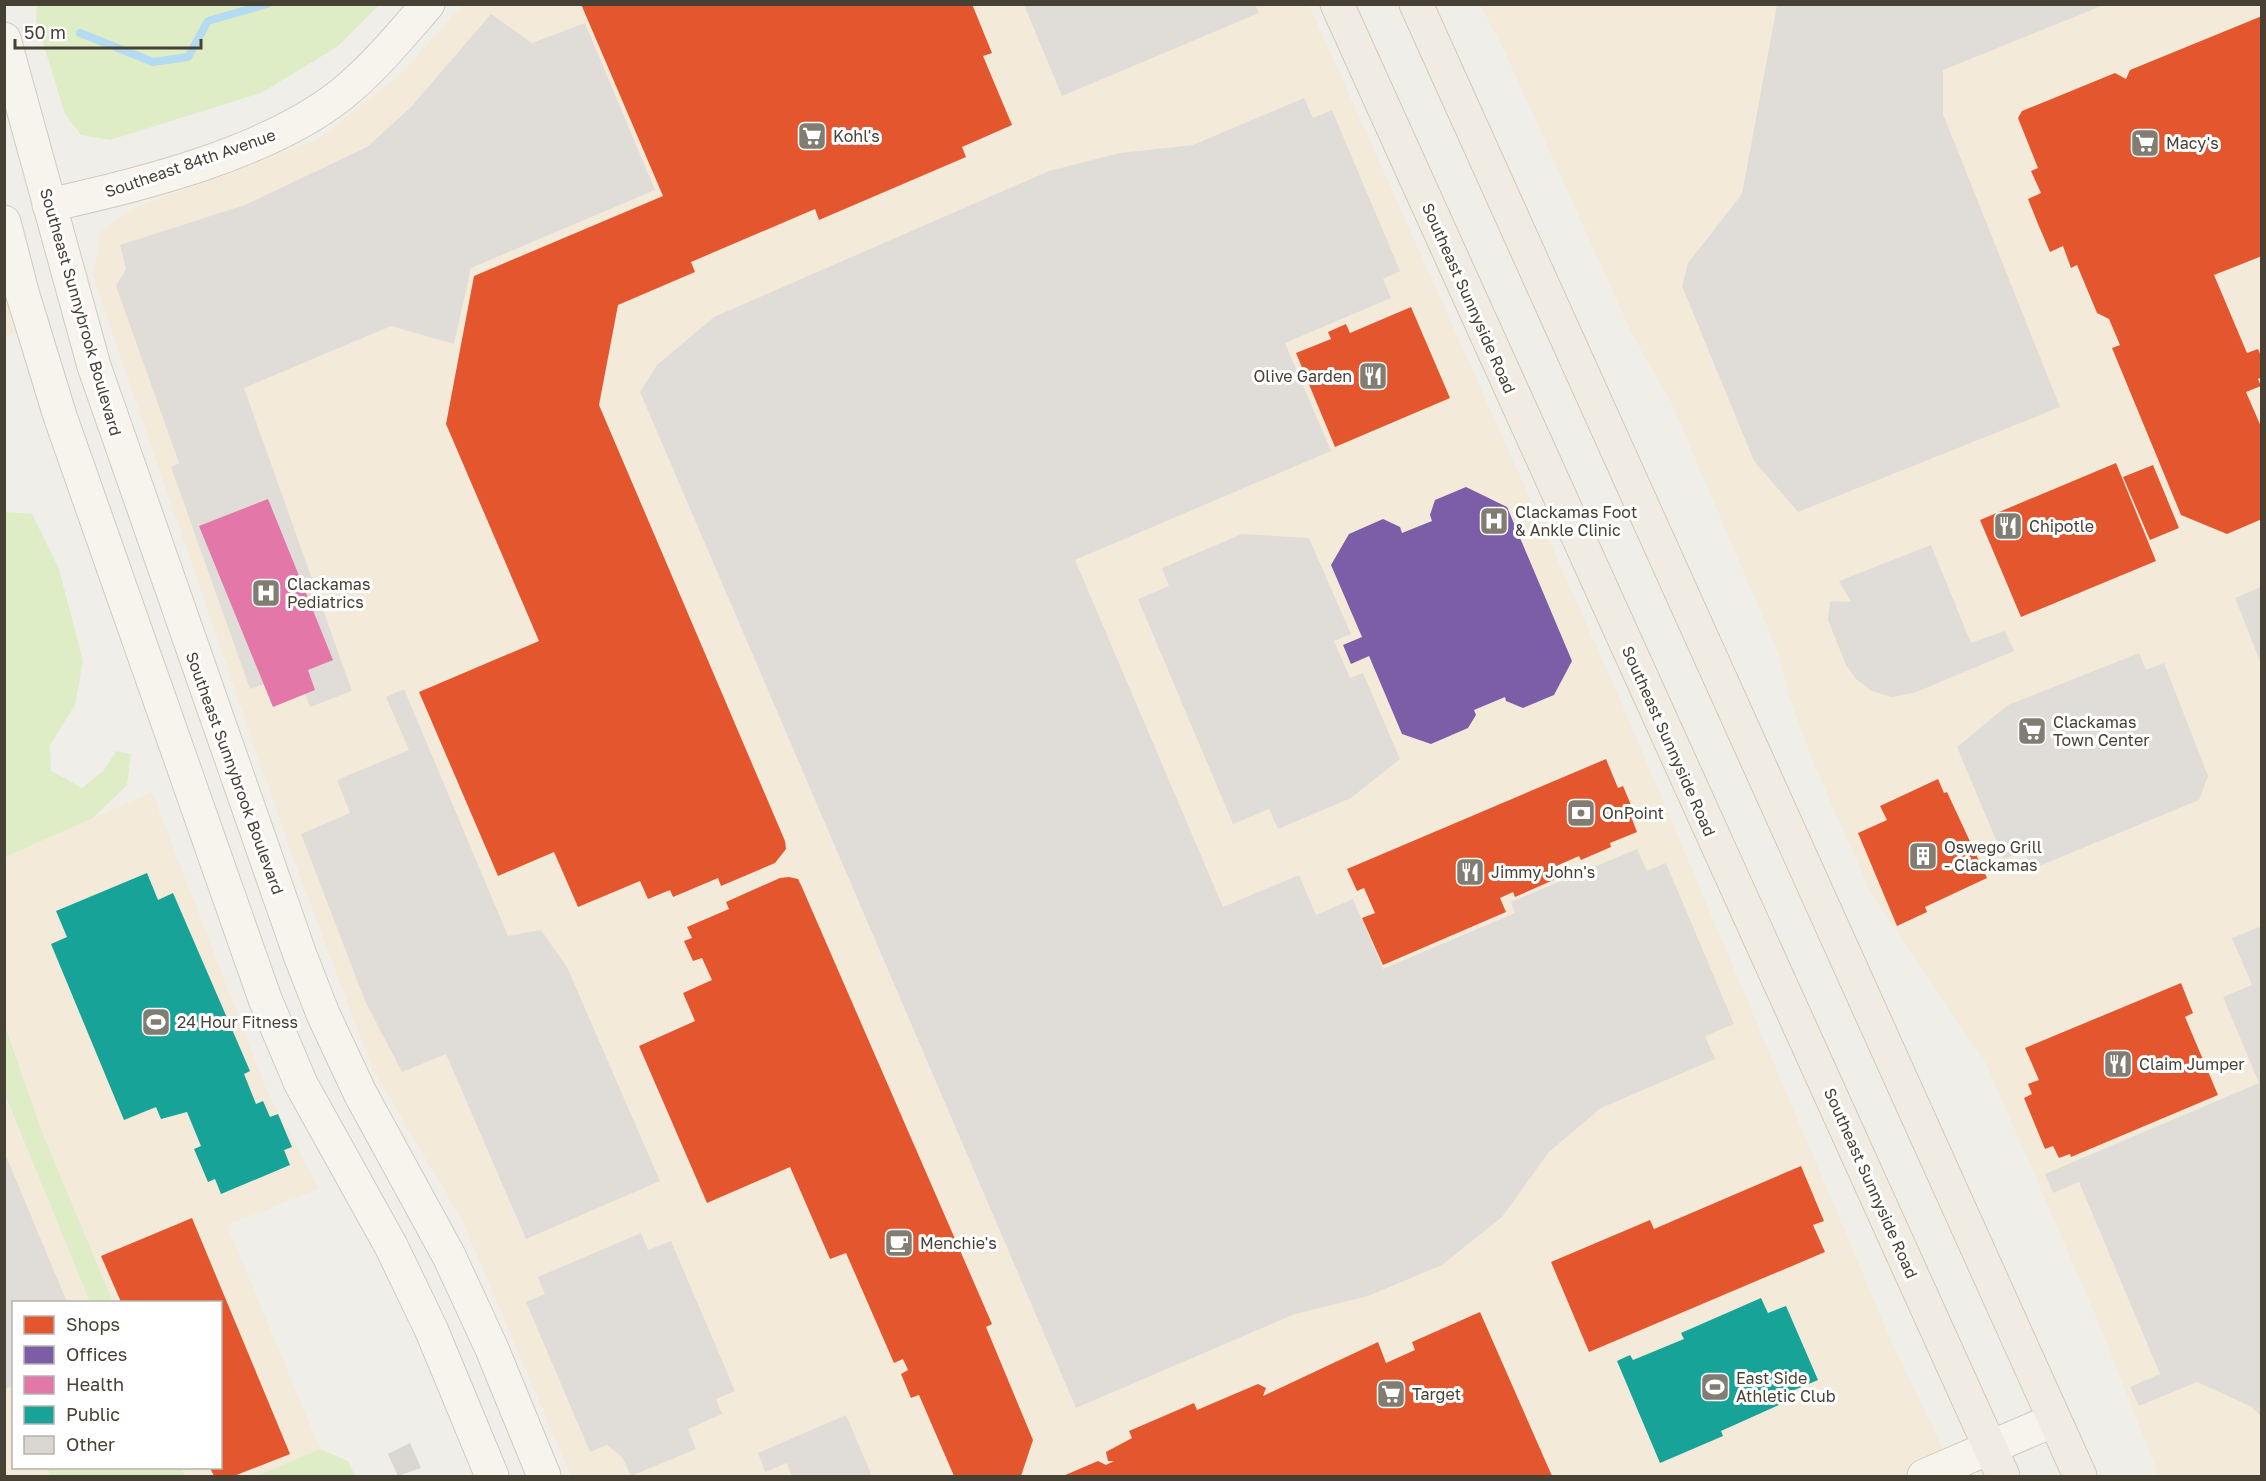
<svg xmlns="http://www.w3.org/2000/svg" width="2266" height="1481" font-family="'Golos Text',sans-serif">
	<style>
		.commercial { fill: #f4eada }
		.green { fill: #deedc6 }
		.parking { fill: #e0ddd8 }
		.shops { fill: #e4572e }
		.offices { fill: #7b5ea7 }
		.health { fill: #e377a8 }
		.public { fill: #17a398 }
		.lines { fill: none; stroke-linecap: round; stroke-linejoin: round }
		.stream { stroke: #b5dbf2; stroke-width: 8 }
		.building { fill: #dad7d1 }
		.secondary-casing { stroke: #d0cbbf; stroke-width: 35 }
		.primary-casing { stroke: #d4cab4; stroke-width: 35 }
		.secondary { stroke: #f7f4ee; stroke-width: 33 }
		.primary { stroke: #f1ece3; stroke-width: 33 }
		.labels { text-anchor: middle; dominant-baseline: central; stroke-width: 6; stroke-linejoin: round; paint-order: stroke }
		.poi-label { font-size: 16px; fill: #474034; stroke: #fff; text-anchor: start }
		.street-label { font-size: 16px; fill: #474034; stroke: #fff }
	</style>
	<rect width="100%" height="100%" fill="#f0eee8"/>
	<!-- commercial -->
	<path class="commercial" d="M 462,5 L 1309,5 L 1619,697 L 1893,1345 L 1956,1476 L 571,1476 L 462,1220 L 372,1068 L 289,847 L 93,277 L 101,231 L 134,208 L 318,139 L 400,75 Z
		M 1480,5 L 2261,5 L 2261,1476 L 2159,1476 L 2098,1321 L 1986,1063 L 1873,897 L 1815,767 L 1789,696 L 1778,652 L 1672,404 L 1632,334 L 1503,48 Z
		M 4,288 L 17,332 L 5,338 L 4,338 Z
		M 152,792 L 267,1091 L 319,1189 L 227,1225 L 320,1449 L 256,1476 L 185,1476 L 181,1468 L 220,1468 L 220,1302 L 113,1302 L 42,1132 L 5,1022 L 4,857 Z
		M 4,1095 L 90,1302 L 14,1302 L 14,1468 L 48,1468 L 50,1476 L 5,1476 Z"/>
	<!-- green -->
	<path class="green" d="M 37,5 L 37,4 L 379,5 L 337,47 L 261,93 L 110,140 L 81,135 L 65,114 L 36,20 Z
		M 5,512 L 32,514 L 59,569 L 83,661 L 75,705 L 50,745 L 51,771 L 82,788 L 104,770 L 116,751 L 131,754 L 127,785 L 93,818 L 5,857 Z
		M 4,1022 L 42,1132 L 113,1302 L 90,1302 L 5,1095 Z
		M 320,1449 L 348,1461 L 355,1476 L 256,1476 Z
		M 48,1468 L 181,1468 L 185,1476 L 50,1476 Z"/>
	<!-- parking -->
	<path class="parking" d="M 1255,4 L 1259,13 L 1062,96 L 1024,5 Z
		M 1777,5 L 2104,5 L 1943,70 L 1943,114 L 2060,407 L 1798,512 L 1754,461 L 1682,286 L 1688,263 L 1742,194 Z
		M 491,14 L 532,43 L 585,23 L 655,190 L 471,268 L 454,344 L 391,326 L 244,388 L 352,691 L 310,707 L 297,672 L 250,689 L 171,467 L 179,463 L 116,286 L 126,269 L 120,245 L 245,205 L 367,147 L 411,107 Z
		M 1304,98 L 1313,118 L 1332,110 L 1400,271 L 1383,279 L 1391,298 L 1285,343 L 1331,451 L 1075,560 L 1223,907 L 1299,875 L 1316,915 L 1353,899 L 1383,969 L 1515,913 L 1511,902 L 1637,849 L 1647,871 L 1666,863 L 1734,1024 L 1705,1036 L 1715,1059 L 1601,1108 L 1549,1152 L 1502,1217 L 1442,1265 L 1368,1296 L 1295,1314 L 1076,1408 L 640,392 L 657,365 L 714,317 L 1049,171 L 1120,153 L 1193,145 Z
		M 1242,534 L 1309,538 L 1351,634 L 1334,641 L 1350,678 L 1363,673 L 1400,759 L 1351,798 L 1278,829 L 1269,809 L 1233,824 L 1138,599 L 1169,586 L 1162,568 Z
		M 1931,545 L 1971,643 L 2005,631 L 2014,651 L 1914,693 L 1892,697 L 1872,691 L 1856,679 L 1846,665 L 1828,620 L 1830,601 L 1851,602 L 1839,581 Z
		M 2261,587 L 2261,664 L 2235,598 Z
		M 2139,653 L 2146,670 L 2164,663 L 2208,776 L 2199,800 L 2032,869 L 2024,851 L 2004,859 L 1957,747 L 2008,705 Z
		M 404,689 L 508,936 L 541,930 L 567,967 L 660,1181 L 526,1239 L 446,1054 L 402,1072 L 365,1001 L 301,834 L 350,813 L 337,780 L 409,750 L 386,697 Z
		M 2259,927 L 2262,932 L 2261,1416 L 2252,1407 L 2197,1382 L 2139,1406 L 2130,1387 L 2160,1374 L 2079,1182 L 2053,1193 L 2045,1174 L 2259,1083 L 2223,997 L 2252,985 L 2232,938 Z
		M 4,1151 L 67,1302 L 14,1302 L 13,1386 L 5,1389 Z
		M 641,1233 L 648,1250 L 671,1241 L 735,1391 L 716,1399 L 722,1414 L 688,1429 L 696,1449 L 631,1476 L 622,1457 L 607,1445 L 590,1452 L 526,1302 L 545,1294 L 538,1277 Z
		M 846,1415 L 872,1476 L 792,1476 L 787,1463 L 765,1472 L 758,1453 Z"/>
	<!-- shops -->
	<path class="shops" d="M 581,4 L 972,4 L 992,53 L 983,56 L 1012,125 L 962,147 L 966,157 L 819,220 L 815,209 L 691,262 L 695,272 L 618,305 L 599,405 L 785,841 L 786,849 L 775,863 L 721,886 L 718,878 L 673,897 L 670,890 L 648,899 L 640,881 L 578,907 L 554,852 L 498,876 L 419,692 L 539,641 L 446,424 L 474,276 L 663,196 Z
		M 2262,16 L 2262,256 L 2214,275 L 2247,353 L 2258,349 L 2262,358 L 2262,377 L 2258,379 L 2261,386 L 2246,392 L 2262,429 L 2262,519 L 2227,534 L 2181,515 L 2112,348 L 2120,345 L 2109,319 L 2097,313 L 2077,265 L 2071,268 L 2063,246 L 2050,252 L 2038,224 L 2028,199 L 2041,193 L 2031,171 L 2038,168 L 2018,118 L 2022,111 L 2115,73 L 2126,79 L 2130,70 Z
		M 1411,307 L 1450,398 L 1335,447 L 1296,353 L 1331,339 L 1328,332 L 1346,324 L 1350,333 Z
		M 2116,463 L 2156,561 L 2021,617 L 1980,520 Z
		M 2153,465 L 2179,528 L 2150,540 L 2123,477 Z
		M 1606,759 L 1618,788 L 1623,786 L 1634,812 L 1630,814 L 1637,832 L 1610,843 L 1611,847 L 1581,860 L 1579,856 L 1554,867 L 1558,878 L 1515,897 L 1513,892 L 1500,898 L 1506,912 L 1383,965 L 1362,918 L 1375,913 L 1364,888 L 1357,891 L 1347,869 Z
		M 1938,779 L 1944,793 L 1947,792 L 1987,878 L 1925,907 L 1927,912 L 1897,926 L 1858,833 L 1887,820 L 1880,806 Z
		M 789,877 L 798,879 L 801,885 L 992,1324 L 986,1327 L 1033,1440 L 1021,1476 L 954,1476 L 919,1395 L 911,1398 L 901,1374 L 908,1370 L 903,1359 L 894,1363 L 846,1253 L 830,1259 L 790,1167 L 707,1203 L 639,1046 L 695,1021 L 683,993 L 712,980 L 702,958 L 693,961 L 684,941 L 692,938 L 687,927 L 729,909 L 726,902 L 780,878 Z
		M 2181,983 L 2193,1013 L 2185,1017 L 2218,1095 L 2071,1157 L 2070,1154 L 2059,1158 L 2053,1146 L 2045,1149 L 2024,1098 L 2032,1094 L 2028,1084 L 2039,1080 L 2025,1048 Z
		M 1801,1166 L 1824,1221 L 1813,1225 L 1825,1252 L 1589,1352 L 1551,1262 L 1650,1220 L 1654,1229 Z
		M 192,1218 L 290,1454 L 234,1476 L 214,1476 L 210,1468 L 220,1468 L 220,1302 L 121,1302 L 101,1256 Z
		M 1480,1312 L 1552,1476 L 1063,1476 L 1098,1461 L 1106,1465 L 1114,1461 L 1108,1461 L 1106,1452 L 1132,1438 L 1129,1431 L 1194,1403 L 1197,1410 L 1258,1384 L 1266,1388 L 1263,1396 L 1378,1342 L 1386,1363 L 1415,1350 L 1412,1342 Z"/>
	<!-- offices -->
	<path class="offices" d="M 1466,487 L 1507,507 L 1572,661 L 1554,695 L 1523,708 L 1506,701 L 1505,697 L 1474,710 L 1476,715 L 1468,728 L 1431,744 L 1402,734 L 1369,656 L 1351,664 L 1343,645 L 1362,637 L 1331,565 L 1349,534 L 1383,519 L 1400,527 L 1402,533 L 1432,521 L 1430,515 L 1435,500 Z"/>
	<!-- health -->
	<path class="health" d="M 268,499 L 333,660 L 308,670 L 315,690 L 273,707 L 199,526 Z"/>
	<!-- public -->
	<path class="public" d="M 147,873 L 158,900 L 173,893 L 250,1071 L 244,1074 L 256,1104 L 263,1101 L 270,1117 L 278,1114 L 292,1147 L 284,1150 L 290,1165 L 221,1194 L 215,1179 L 208,1182 L 194,1149 L 201,1146 L 187,1112 L 161,1119 L 156,1107 L 124,1120 L 51,944 L 67,937 L 56,911 Z
		M 1761,1298 L 1768,1313 L 1786,1306 L 1818,1380 L 1785,1394 L 1788,1401 L 1721,1431 L 1723,1436 L 1660,1463 L 1617,1361 L 1630,1355 L 1633,1360 L 1684,1339 L 1681,1333 Z"/>
	<g class="lines">
		<!-- stream -->
		<path class="stream" d="M 80,33 L 153,62 L 188,57 L 208,21 L 267,4"/>
	</g>
	<!-- building -->
	<path class="building" d="M 410,1443 L 421,1468 L 398,1476 L 388,1454 Z"/>
	<g class="lines">
		<!-- secondary casing -->
		<g class="secondary-casing">
			<path id="secondary" d="M 4,39 L 94,366 L 300,955 L 323,1014 L 360,1093 L 449,1256 L 492,1349 L 544,1476
				M 49,205 C 141,185 268,153 342,94 C 374,68 401,35 428,4
				M 4,222 L 22,292 L 60,416 L 265,999 L 301,1084 L 391,1246 L 431,1329 L 492,1476
				M 1924,1476 L 2054,1420"/>
		</g>
		<!-- primary casing -->
		<g class="primary-casing">
			<path id="primary" d="M 1337,4 L 2003,1476
				M 1416,4 L 2080,1476"/>
		</g>
		<!-- secondary -->
		<use href="#secondary" class="secondary"/>
		<!-- primary -->
		<use href="#primary" class="primary"/>
	</g>
	<!-- icons -->
	<defs>
		<g id="supermarket-square" transform="scale(1.5)"><rect x="-9" y="-9" width="18" height="18" rx="4" fill="#827d73" stroke="#fff"/><path d="M-6-5.5h2.5l.6 2H6L4.5 2H-2.5L-4.4-4H-6ZM-1.5 3.2a1.3 1.3 0 1 0 .1 0ZM3 3.2a1.3 1.3 0 1 0 .1 0Z" fill="#fff"/></g>
		<g id="restaurant-square" transform="scale(1.5)"><rect x="-9" y="-9" width="18" height="18" rx="4" fill="#827d73" stroke="#fff"/><path d="M-5-6h1v4h1v-4h1v4h1v-4h1v5L-1.5 .5V6h-2V.5L-5-1ZM5-6V6H3V1.5H1.5Q1.5-4 5-6Z" fill="#fff"/></g>
		<g id="hospital-square" transform="scale(1.5)"><rect x="-9" y="-9" width="18" height="18" rx="4" fill="#827d73" stroke="#fff"/><path d="M-5-5h3v3.5h4V-5h3V5h-3V1.5h-4V5h-3Z" fill="#fff"/></g>
		<g id="bank-square" transform="scale(1.5)"><rect x="-9" y="-9" width="18" height="18" rx="4" fill="#827d73" stroke="#fff"/><path d="M-6-4H6V4H-6ZM0-2.3a2.3 2.3 0 1 0 0 4.6a2.3 2.3 0 1 0 0-4.6Z" fill="#fff"/></g>
		<g id="building-square" transform="scale(1.5)"><rect x="-9" y="-9" width="18" height="18" rx="4" fill="#827d73" stroke="#fff"/><path d="M-4-6H4V6H1V3H-1V6H-4ZM-2.5-4.3h1.7v1.8h-1.7ZM.8-4.3h1.7v1.8H.8ZM-2.5-1h1.7V.8h-1.7ZM.8-1h1.7V.8H.8Z" fill="#fff"/></g>
		<g id="stadium-square" transform="scale(1.5)"><rect x="-9" y="-9" width="18" height="18" rx="4" fill="#827d73" stroke="#fff"/><path d="M0-5a6.5 5 0 1 0 0 10a6.5 5 0 1 0 0-10ZM-3.5-1.8h7v3.6h-7Z" fill="#fff"/></g>
		<g id="cafe-square" transform="scale(1.5)"><rect x="-9" y="-9" width="18" height="18" rx="4" fill="#827d73" stroke="#fff"/><path d="M-5.5-4.5H6V0H3Q3 3.5 0 3.5H-2.5Q-5.5 3.5-5.5 0ZM3-3.2v2h1.7v-2ZM-6 4.5H4V6H-6Z" fill="#fff"/></g>
	</defs>
	<g fill-rule="evenodd">
		<use href="#supermarket-square" x="812" y="136"/>
		<use href="#supermarket-square" x="2145" y="143"/>
		<use href="#restaurant-square" x="1373" y="376"/>
		<use href="#hospital-square" x="1494" y="521"/>
		<use href="#restaurant-square" x="2008" y="526"/>
		<use href="#hospital-square" x="266" y="593"/>
		<use href="#supermarket-square" x="2032" y="731"/>
		<use href="#bank-square" x="1581" y="813"/>
		<use href="#building-square" x="1923" y="856"/>
		<use href="#restaurant-square" x="1470" y="872"/>
		<use href="#stadium-square" x="156" y="1022"/>
		<use href="#restaurant-square" x="2118" y="1064"/>
		<use href="#cafe-square" x="899" y="1243"/>
		<use href="#stadium-square" x="1715" y="1387"/>
		<use href="#supermarket-square" x="1391" y="1394"/>
	</g>
	<g class="labels">
		<!-- poi labels -->
		<g class="poi-label">
			<text x="833" y="136">Kohl's</text>
			<text x="2166" y="143">Macy's</text>
			<text x="1352" y="376" text-anchor="end">Olive Garden</text>
			<text x="1515" y="512">Clackamas Foot<tspan x="1515" dy="18">&amp; Ankle Clinic</tspan></text>
			<text x="2029" y="526">Chipotle</text>
			<text x="287" y="584">Clackamas<tspan x="287" dy="18">Pediatrics</tspan></text>
			<text x="2053" y="722">Clackamas<tspan x="2053" dy="18">Town Center</tspan></text>
			<text x="1602" y="813">OnPoint</text>
			<text x="1944" y="847">Oswego Grill<tspan x="1944" dy="18">- Clackamas</tspan></text>
			<text x="1491" y="872">Jimmy John's</text>
			<text x="177" y="1022">24 Hour Fitness</text>
			<text x="2139" y="1064">Claim Jumper</text>
			<text x="920" y="1243">Menchie's</text>
			<text x="1736" y="1378">East Side<tspan x="1736" dy="18">Athletic Club</tspan></text>
			<text x="1412" y="1394">Target</text>
		</g>
		<!-- street labels -->
		<g class="street-label">
			<text transform="translate(190 163) rotate(-19)">Southeast 84th Avenue</text>
			<text transform="translate(1469 298) rotate(66)">Southeast Sunnyside Road</text>
			<text transform="translate(81 312) rotate(74)">Southeast Sunnybrook Boulevard</text>
			<text transform="translate(1669 741) rotate(66)">Southeast Sunnyside Road</text>
			<text transform="translate(235 773) rotate(70)">Southeast Sunnybrook Boulevard</text>
			<text transform="translate(1871 1183) rotate(66)">Southeast Sunnyside Road</text>
		</g>
	</g>
	<!-- border -->
	<rect width="2266" height="1481" fill="none" stroke="#474034" stroke-width="12"/>
	<!-- legend -->
	<rect x="12" y="1301" width="210" height="168" fill="#ffffff" stroke="#b5b3ae" stroke-width="1.5"/>
	<rect x="24" y="1316" width="30" height="18" fill="#e4572e" stroke="#b5b3ae" stroke-width="1.5"/>
	<text x="66" y="1331" font-size="18" fill="#474034">Shops</text>
	<rect x="24" y="1346" width="30" height="18" fill="#7b5ea7" stroke="#b5b3ae" stroke-width="1.5"/>
	<text x="66" y="1361" font-size="18" fill="#474034">Offices</text>
	<rect x="24" y="1376" width="30" height="18" fill="#e377a8" stroke="#b5b3ae" stroke-width="1.5"/>
	<text x="66" y="1391" font-size="18" fill="#474034">Health</text>
	<rect x="24" y="1406" width="30" height="18" fill="#17a398" stroke="#b5b3ae" stroke-width="1.5"/>
	<text x="66" y="1421" font-size="18" fill="#474034">Public</text>
	<rect x="24" y="1436" width="30" height="18" fill="#dad7d1" stroke="#b5b3ae" stroke-width="1.5"/>
	<text x="66" y="1451" font-size="18" fill="#474034">Other</text>
	<!-- scale -->
	<path d="M15 39v9h186v-9" fill="none" stroke="#474034" stroke-width="3"/>
	<text x="24" y="39" font-size="18" fill="#474034" stroke="#ffffff" stroke-width="4.5" paint-order="stroke">50 m</text>
</svg>
